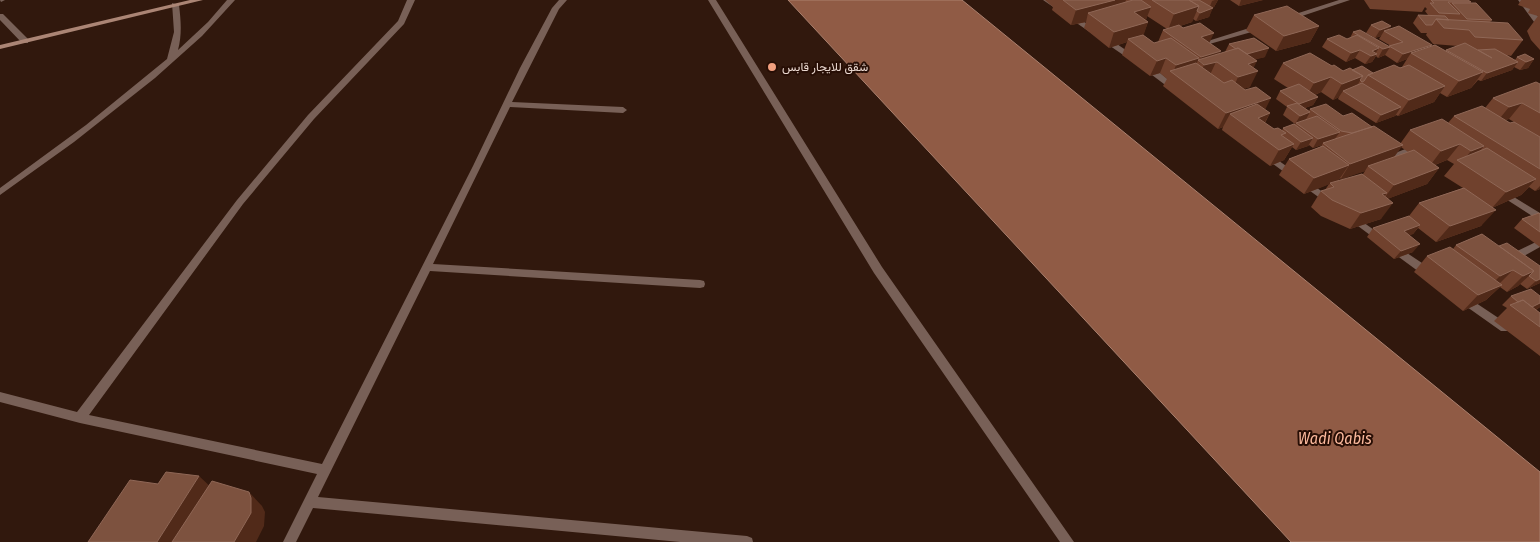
<svg xmlns="http://www.w3.org/2000/svg" width="1540" height="542" font-family="'Fira Sans Condensed',Vazirmatn,sans-serif">
	<style>
		.water { fill: #905b45; stroke: #ab816f }
		.lines { fill: none; stroke-linecap: round; stroke-linejoin: round }
		.street { fill: #786057; fill-rule: evenodd }
		.secondary { fill: #ab8575; fill-rule: evenodd }
		.wall { fill: #70412d; fill-rule: evenodd }
		.shaded-wall { fill: #512a19 }
		.building { fill: #7d523f; stroke: #8f6756 }
		.poi-dot { fill: #f2a07f; stroke: #270e05; stroke-width: 2 }
		.labels { text-anchor: middle; dominant-baseline: central; stroke-width: 4; stroke-linejoin: round; paint-order: stroke }
		.far-poi-label { font-size: 12px; fill: #ebd9d1; stroke: #270e05; text-anchor: start }
		.water-label { font-size: 16px; font-style: italic; fill: #fab89c; stroke: #270e05 }
	</style>
	<rect width="100%" height="100%" fill="#31180d"/>
	<!-- water -->
	<path class="water" d="M 788,0 L 962,0 L 1540,472 L 1540,542 L 1291,542 Z"/>
	<g class="lines">
		<!-- street -->
		<path class="street" d="M 0,0 L 5,0 L 1,2 Z
			M 227,0 L 235,0 L 202,36 L 155,78 L 74,142 L 0,195 L 0,188 L 86,125 L 167,59 L 174,32 L 172,3 L 179,5 C 181,21 182,35 178,50 L 208,22 Z
			M 407,0 L 415,0 L 404,24 L 314,119 L 243,204 L 89,415 L 322,464 L 473,166 L 520,68 L 552,8 L 559,0 L 567,0 L 559,9 L 512,102 L 623,107 L 627,110 L 623,113 L 510,107 L 433,264 L 700,280 L 704,281 L 705,284 L 704,287 L 700,288 L 430,271 L 318,497 L 747,536 L 752,538 L 753,542 L 680,542 L 313,508 L 296,542 L 283,542 L 317,474 L 80,423 L 0,402 L 0,392 L 77,412 L 237,200 L 308,115 L 398,21 Z
			M 708,0 L 716,0 L 882,267 L 1074,542 L 1060,542 L 874,273 Z
			M 1043,0 L 1052,0 L 1139,59 L 1135,61 L 1132,61 Z
			M 1339,0 L 1350,0 L 1290,20 L 1283,18 Z
			M 1518,0 L 1526,0 L 1540,19 L 1540,26 L 1537,26 Z
			M 0,14 L 3,14 L 28,39 L 28,43 L 22,43 L 0,20 Z
			M 1259,25 L 1262,25 L 1262,29 L 1199,47 L 1195,45 Z
			M 1144,65 L 1150,65 L 1179,88 L 1175,90 L 1172,90 L 1144,69 Z
			M 1418,144 L 1421,145 L 1422,147 L 1421,149 L 1386,163 L 1383,164 L 1379,161 L 1380,159 Z
			M 1268,153 L 1334,200 L 1336,202 L 1334,204 L 1328,204 L 1265,158 L 1264,156 Z
			M 1501,189 L 1540,213 L 1540,221 L 1498,194 L 1496,192 L 1498,190 Z
			M 1353,215 L 1384,237 L 1386,239 L 1384,241 L 1378,241 L 1350,220 L 1348,218 L 1350,216 Z
			M 1540,240 L 1540,247 L 1513,262 L 1507,262 L 1505,259 L 1507,256 Z
			M 1395,245 L 1434,271 L 1435,274 L 1434,277 L 1426,277 L 1392,252 L 1390,249 L 1392,246 Z
			M 1464,295 L 1509,325 L 1510,328 L 1509,331 L 1501,331 L 1460,302 L 1459,299 L 1460,296 Z"/>
		<!-- secondary -->
		<path class="secondary" d="M 190,0 L 203,0 L 0,49 L 0,45 Z"/>
	</g>
	<!-- wall -->
	<path class="wall" d="M 1045,0 L 1218,0 L 1214,7 L 1212,8 L 1209,17 L 1196,21 L 1193,19 L 1192,22 L 1180,26 L 1210,43 L 1220,54 L 1225,52 L 1229,44 L 1265,57 L 1255,59 L 1250,87 L 1243,89 L 1265,110 L 1270,113 L 1265,123 L 1274,129 L 1282,131 L 1283,128 L 1295,124 L 1283,115 L 1287,107 L 1276,99 L 1280,91 L 1288,88 L 1274,79 L 1283,63 L 1332,66 L 1343,71 L 1352,70 L 1373,73 L 1402,67 L 1407,59 L 1397,63 L 1385,55 L 1378,58 L 1376,56 L 1372,62 L 1365,64 L 1355,58 L 1346,62 L 1322,47 L 1327,39 L 1347,39 L 1350,38 L 1353,32 L 1389,47 L 1391,46 L 1379,39 L 1381,36 L 1375,38 L 1366,33 L 1371,25 L 1389,29 L 1431,47 L 1445,51 L 1446,50 L 1458,46 L 1433,44 L 1426,35 L 1427,33 L 1421,33 L 1413,23 L 1418,15 L 1428,15 L 1425,11 L 1427,9 L 1425,7 L 1422,12 L 1370,9 L 1364,0 L 1468,0 L 1471,2 L 1470,3 L 1492,20 L 1490,22 L 1523,40 L 1511,56 L 1507,55 L 1515,60 L 1517,57 L 1534,59 L 1528,68 L 1520,70 L 1514,67 L 1512,70 L 1481,81 L 1478,80 L 1471,88 L 1447,97 L 1440,93 L 1434,102 L 1398,116 L 1396,115 L 1395,116 L 1376,123 L 1338,99 L 1339,97 L 1333,100 L 1321,92 L 1315,95 L 1318,97 L 1313,105 L 1305,108 L 1309,111 L 1310,109 L 1343,116 L 1372,127 L 1400,144 L 1410,130 L 1448,123 L 1454,116 L 1485,108 L 1493,98 L 1540,84 L 1540,189 L 1535,191 L 1529,187 L 1521,195 L 1492,208 L 1481,226 L 1436,242 L 1418,228 L 1413,234 L 1409,235 L 1413,252 L 1394,259 L 1367,237 L 1373,228 L 1409,216 L 1419,203 L 1463,188 L 1444,176 L 1454,164 L 1447,160 L 1435,165 L 1439,168 L 1427,184 L 1387,199 L 1381,219 L 1350,229 L 1321,216 L 1311,207 L 1321,191 L 1325,190 L 1329,184 L 1304,194 L 1279,175 L 1289,159 L 1320,147 L 1322,145 L 1313,148 L 1309,145 L 1308,146 L 1296,150 L 1292,147 L 1284,160 L 1270,166 L 1222,130 L 1223,127 L 1218,129 L 1163,86 L 1167,79 L 1160,73 L 1150,76 L 1122,55 L 1127,42 L 1109,48 L 1084,28 L 1086,22 L 1071,25 L 1052,10 L 1053,7 ZM 1147,16 L 1167,29 L 1163,30 L 1158,42 L 1154,43 L 1143,35 L 1148,22 L 1146,20 ZM 1509,119 L 1514,122 L 1510,123 L 1505,120 ZM 1401,147 L 1408,152 L 1394,157 ZM 1365,171 L 1363,174 L 1338,181 L 1339,179 Z
		M 1230,0 L 1263,0 L 1239,6 Z
		M 1521,0 L 1540,0 L 1540,50 L 1531,40 L 1527,31 L 1538,16 L 1528,13 L 1530,9 L 1518,5 Z
		M 1254,15 L 1319,26 L 1310,42 L 1276,51 L 1246,30 Z
		M 1540,214 L 1540,247 L 1514,228 L 1522,219 Z
		M 1482,234 L 1540,283 L 1527,289 L 1520,284 L 1518,286 L 1507,292 L 1500,287 L 1486,300 L 1463,311 L 1414,272 L 1427,256 L 1453,249 L 1456,245 Z
		M 1511,296 L 1540,303 L 1540,307 L 1536,310 L 1540,313 L 1540,356 L 1494,321 L 1507,308 L 1502,305 Z"/>
	<!-- shaded-wall -->
	<path class="shaded-wall" d="M 1115,0 L 1126,0 L 1122,12 L 1088,13 L 1086,22 L 1071,25 L 1076,10 Z
		M 1215,0 L 1218,0 L 1214,7 L 1209,9 L 1212,1 Z
		M 1241,0 L 1263,0 L 1239,6 Z
		M 1199,6 L 1192,22 L 1168,30 L 1174,14 Z
		M 1151,7 L 1145,22 L 1134,12 Z
		M 1213,8 L 1209,17 L 1196,21 L 1200,13 Z
		M 1148,22 L 1143,37 L 1128,39 L 1127,42 L 1109,48 L 1114,32 Z
		M 1319,26 L 1310,42 L 1276,51 L 1284,36 Z
		M 1391,26 L 1387,32 L 1384,31 L 1381,36 L 1375,38 L 1380,30 Z
		M 1214,33 L 1207,48 L 1194,52 L 1201,37 Z
		M 1432,45 L 1426,53 L 1411,53 L 1407,59 L 1397,63 L 1403,54 Z
		M 1390,47 L 1385,55 L 1378,58 L 1383,49 Z
		M 1269,48 L 1265,57 L 1240,64 L 1244,55 Z
		M 1379,48 L 1375,54 L 1377,54 L 1372,62 L 1365,64 L 1371,56 L 1372,51 Z
		M 1360,50 L 1355,58 L 1346,62 L 1351,53 Z
		M 1221,51 L 1209,77 L 1197,81 L 1204,65 L 1199,62 L 1201,57 Z
		M 1166,58 L 1160,73 L 1150,76 L 1157,61 Z
		M 1199,58 L 1192,74 L 1173,73 L 1176,65 Z
		M 1534,59 L 1528,68 L 1520,70 L 1526,62 Z
		M 1257,61 L 1251,73 L 1258,71 L 1250,87 L 1231,93 L 1238,77 L 1248,64 Z
		M 1518,62 L 1512,70 L 1481,81 L 1487,73 Z
		M 1483,72 L 1471,88 L 1447,97 L 1459,81 Z
		M 1363,76 L 1353,92 L 1343,91 L 1339,97 L 1333,100 L 1342,84 Z
		M 1331,77 L 1321,92 L 1305,99 L 1314,83 Z
		M 1445,86 L 1434,102 L 1398,116 L 1409,100 Z
		M 1318,97 L 1313,105 L 1294,112 L 1299,104 Z
		M 1271,98 L 1263,114 L 1230,114 L 1223,127 L 1218,129 L 1226,113 Z
		M 1522,103 L 1509,119 L 1496,123 L 1509,107 Z
		M 1401,107 L 1395,116 L 1376,123 L 1381,115 Z
		M 1310,112 L 1305,121 L 1295,124 L 1300,116 Z
		M 1270,113 L 1261,129 L 1258,118 Z
		M 1340,132 L 1334,140 L 1323,143 L 1322,145 L 1313,148 L 1318,139 Z
		M 1313,138 L 1308,146 L 1296,150 L 1301,142 Z
		M 1294,144 L 1284,160 L 1270,166 L 1279,150 Z
		M 1460,144 L 1447,160 L 1429,167 L 1441,151 Z
		M 1403,145 L 1391,161 L 1368,166 L 1365,171 L 1340,180 L 1350,164 Z
		M 1484,146 L 1471,162 L 1461,163 L 1471,151 Z
		M 1349,165 L 1338,181 L 1304,194 L 1314,178 Z
		M 1439,168 L 1427,184 L 1382,201 L 1394,185 Z
		M 1536,179 L 1521,195 L 1492,208 L 1506,192 Z
		M 1540,186 L 1540,189 L 1535,191 Z
		M 1387,193 L 1375,209 L 1393,203 L 1381,219 L 1350,229 L 1361,213 L 1382,194 Z
		M 1496,210 L 1481,226 L 1436,242 L 1450,226 Z
		M 1420,225 L 1413,234 L 1397,239 L 1404,231 Z
		M 1420,244 L 1413,252 L 1394,259 L 1401,251 Z
		M 1513,270 L 1498,285 L 1484,292 L 1500,276 Z
		M 1534,271 L 1518,286 L 1507,292 L 1523,276 Z
		M 1540,279 L 1540,283 L 1527,289 L 1536,281 Z
		M 1502,285 L 1486,300 L 1463,311 L 1478,295 Z
		M 1540,303 L 1540,307 L 1537,309 L 1523,315 L 1527,309 Z
		M 199,476 L 214,490 L 182,542 L 157,542 Z
		M 249,492 L 262,506 L 265,512 L 264,526 L 256,542 L 234,542 Z"/>
	<!-- building -->
	<path class="building" d="M 1063,0 L 1115,0 L 1076,10 Z
		M 1133,0 L 1141,0 L 1151,7 L 1134,12 L 1148,22 L 1114,32 L 1088,13 Z
		M 1152,0 L 1189,0 L 1199,6 L 1174,14 Z
		M 1189,0 L 1199,0 L 1213,8 L 1200,13 L 1197,11 L 1199,6 Z
		M 1431,0 L 1468,0 L 1471,2 L 1448,2 L 1460,14 L 1439,13 L 1430,3 L 1434,3 Z
		M 1452,3 L 1476,3 L 1492,20 L 1467,19 Z
		M 1287,6 L 1319,26 L 1284,36 L 1254,15 Z
		M 1418,15 L 1445,16 L 1449,20 L 1436,19 L 1432,25 L 1426,25 Z
		M 1436,19 L 1508,23 L 1523,40 L 1475,37 L 1469,30 L 1444,28 Z
		M 1382,21 L 1391,26 L 1380,30 L 1371,25 Z
		M 1200,23 L 1214,33 L 1201,37 L 1221,51 L 1201,57 L 1163,30 L 1179,25 L 1183,28 Z
		M 1399,26 L 1432,45 L 1403,54 L 1389,46 L 1403,42 L 1384,31 Z
		M 1360,30 L 1390,47 L 1383,49 L 1353,32 Z
		M 1143,35 L 1154,43 L 1171,38 L 1199,58 L 1176,65 L 1166,58 L 1157,61 L 1128,39 Z
		M 1339,35 L 1347,39 L 1357,35 L 1379,48 L 1372,51 L 1377,54 L 1371,56 L 1360,50 L 1351,53 L 1327,39 Z
		M 1254,38 L 1269,48 L 1247,54 L 1238,48 L 1236,49 L 1229,44 Z
		M 1465,43 L 1492,58 L 1478,50 L 1495,49 L 1518,62 L 1487,73 L 1446,50 Z
		M 1435,45 L 1483,72 L 1459,81 L 1411,53 Z
		M 1238,48 L 1257,61 L 1248,64 L 1258,71 L 1238,77 L 1217,62 L 1204,65 L 1198,60 Z
		M 1310,53 L 1332,66 L 1334,65 L 1343,71 L 1350,68 L 1363,76 L 1342,84 L 1331,77 L 1314,83 L 1283,63 Z
		M 1525,54 L 1534,59 L 1526,62 L 1517,57 Z
		M 1196,63 L 1224,83 L 1232,80 L 1245,90 L 1256,87 L 1271,98 L 1226,113 L 1170,71 Z
		M 1394,65 L 1400,68 L 1409,65 L 1445,86 L 1409,100 L 1368,75 Z
		M 1362,66 L 1373,73 L 1368,75 L 1364,81 L 1362,82 L 1360,80 L 1363,76 L 1352,70 Z
		M 1536,82 L 1540,84 L 1540,113 L 1522,103 L 1509,107 L 1493,98 Z
		M 1362,83 L 1401,107 L 1381,115 L 1343,91 Z
		M 1299,84 L 1318,97 L 1299,104 L 1280,91 Z
		M 1297,103 L 1310,112 L 1300,116 L 1287,106 Z
		M 1257,104 L 1270,113 L 1258,118 L 1274,129 L 1278,128 L 1286,133 L 1281,135 L 1294,144 L 1279,150 L 1230,114 Z
		M 1326,104 L 1343,116 L 1352,113 L 1372,127 L 1352,133 L 1341,131 L 1310,109 Z
		M 1482,106 L 1510,123 L 1514,122 L 1540,137 L 1540,169 L 1454,116 Z
		M 1317,116 L 1340,132 L 1318,139 L 1296,123 Z
		M 1442,119 L 1484,146 L 1471,151 L 1460,144 L 1441,151 L 1410,130 Z
		M 1294,124 L 1313,138 L 1301,142 L 1283,128 Z
		M 1374,126 L 1403,145 L 1350,164 L 1323,143 Z
		M 1323,146 L 1349,165 L 1314,178 L 1289,159 Z
		M 1487,148 L 1536,179 L 1506,192 L 1457,160 Z
		M 1414,150 L 1439,168 L 1394,185 L 1368,166 Z
		M 1362,174 L 1387,193 L 1382,194 L 1393,203 L 1361,213 L 1332,200 L 1321,191 L 1334,187 L 1330,183 Z
		M 1464,188 L 1496,210 L 1450,226 L 1419,203 Z
		M 1539,213 L 1540,214 L 1540,232 L 1522,219 Z
		M 1409,216 L 1420,225 L 1404,231 L 1420,244 L 1401,251 L 1373,228 Z
		M 1482,234 L 1534,271 L 1523,276 L 1513,270 L 1500,276 L 1456,245 Z
		M 1507,243 L 1540,266 L 1540,279 L 1536,281 L 1529,276 L 1534,271 L 1499,246 Z
		M 1450,247 L 1502,285 L 1478,295 L 1427,256 Z
		M 1531,289 L 1540,296 L 1540,303 L 1532,307 L 1523,300 L 1518,302 L 1511,296 Z
		M 1523,300 L 1540,313 L 1540,327 L 1510,305 Z
		M 166,472 L 199,476 L 157,542 L 88,542 L 130,480 L 158,484 Z
		M 212,481 L 249,492 L 251,498 L 251,513 L 234,542 L 172,542 Z"/>
	<!-- markers -->
	<circle class="poi-dot" cx="772" cy="67" r="5"/>
	<g class="labels">
		<!-- far-poi labels -->
		<g class="far-poi-label">
			<text x="782" y="67">شقق للايجار قابس</text>
		</g>
		<!-- water labels -->
		<g class="water-label">
			<text x="1335" y="438">Wadi Qabis</text>
		</g>
	</g>
</svg>
